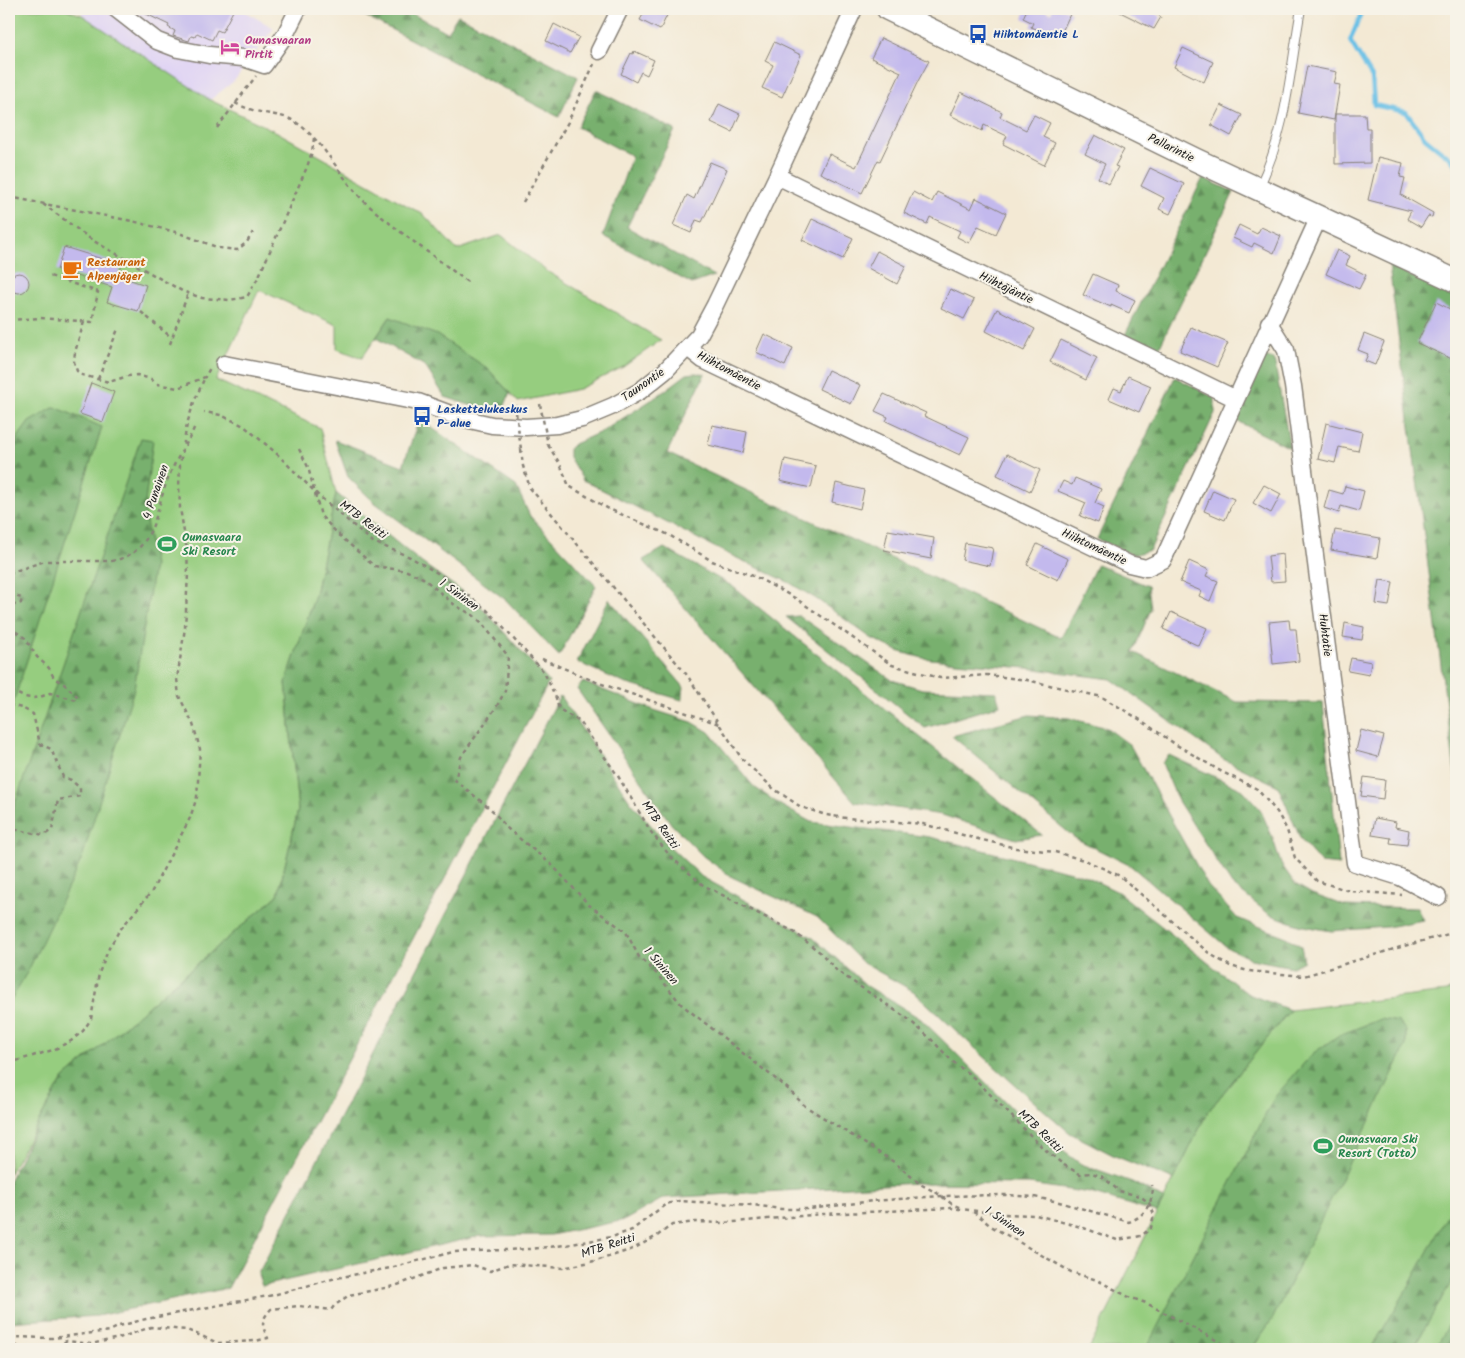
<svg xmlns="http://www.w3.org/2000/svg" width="1465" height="1358" font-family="Kalam,sans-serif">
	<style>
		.built { fill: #e0d4f4 }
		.grass { fill: #96cd7f; stroke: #59744e }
		.forest { fill: url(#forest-firs); stroke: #4a6645 }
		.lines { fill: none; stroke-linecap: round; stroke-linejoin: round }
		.stream { stroke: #69c0e6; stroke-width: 4.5 }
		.building { fill: #c3b9ed }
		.lane-casing { stroke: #888278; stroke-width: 10 }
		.street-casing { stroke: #888278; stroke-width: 19 }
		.secondary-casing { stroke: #888278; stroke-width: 25 }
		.path { stroke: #888278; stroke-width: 2.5; stroke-dasharray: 4 4; stroke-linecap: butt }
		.lane { stroke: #fff; stroke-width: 8 }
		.street { stroke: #fff; stroke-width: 16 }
		.secondary { stroke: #fff; stroke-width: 22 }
		.path-bridge { stroke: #888278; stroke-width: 2.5; stroke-dasharray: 4 4; stroke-linecap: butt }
		.labels { text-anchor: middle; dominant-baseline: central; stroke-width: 4; stroke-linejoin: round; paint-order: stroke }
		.transit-label { font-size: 12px; font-weight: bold; fill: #164399; stroke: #f7f3e8; text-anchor: start }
		.hotel-label { font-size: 12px; font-weight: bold; fill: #b23c85; stroke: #f7f3e8; text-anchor: start }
		.street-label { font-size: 12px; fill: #1c1c1c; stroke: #f7f3e8 }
		.food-label { font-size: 12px; font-weight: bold; fill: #c56008; stroke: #f7f3e8; text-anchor: start }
		.leisure-label { font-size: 12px; font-weight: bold; fill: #27864d; stroke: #f7f3e8; text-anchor: start }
	</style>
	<defs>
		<pattern id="forest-firs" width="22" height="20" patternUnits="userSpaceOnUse" patternTransform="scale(1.25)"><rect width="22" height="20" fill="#78b06e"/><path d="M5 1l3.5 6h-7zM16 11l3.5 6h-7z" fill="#628e5a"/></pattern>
	</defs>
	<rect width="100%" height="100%" fill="#f7f3e8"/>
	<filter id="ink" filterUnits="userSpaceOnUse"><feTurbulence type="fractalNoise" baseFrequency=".02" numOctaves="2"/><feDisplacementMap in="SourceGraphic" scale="10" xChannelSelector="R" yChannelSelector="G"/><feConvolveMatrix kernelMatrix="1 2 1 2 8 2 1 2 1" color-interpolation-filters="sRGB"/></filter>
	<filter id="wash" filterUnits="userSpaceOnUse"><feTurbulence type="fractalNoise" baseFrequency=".0096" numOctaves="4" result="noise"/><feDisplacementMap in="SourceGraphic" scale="20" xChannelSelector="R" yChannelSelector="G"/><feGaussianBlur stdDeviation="1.12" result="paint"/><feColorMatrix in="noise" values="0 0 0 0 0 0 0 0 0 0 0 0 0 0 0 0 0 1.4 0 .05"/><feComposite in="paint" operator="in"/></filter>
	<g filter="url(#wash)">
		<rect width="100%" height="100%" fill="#f3e9d4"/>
		<!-- built -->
		<path class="built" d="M 82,9 L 240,9 L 274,28 L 234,81 L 210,100 L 82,15 Z"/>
		<!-- grass -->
		<path class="grass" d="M 9,9 L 65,9 L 82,15 L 210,100 L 277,132 L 424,215 L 457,250 L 501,235 L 545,270 L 661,340 L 623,367 L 579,389 L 518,402 L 487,368 L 390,317 L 362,358 L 337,349 L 337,325 L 259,290 L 216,380 L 320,428 L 336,493 L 315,595 L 286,682 L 298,810 L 278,895 L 63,1079 L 9,1174 Z
			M 1456,986 L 1456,1349 L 1089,1349 L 1207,1113 L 1290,1010 L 1446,992 Z"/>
		<!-- forest -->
		<path class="forest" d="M 352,9 L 403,9 L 447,32 L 458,15 L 578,77 L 559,117 Z
			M 596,90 L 675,130 L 627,227 L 714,276 L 692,284 L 603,236 L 632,156 L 577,127 Z
			M 1203,178 L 1234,192 L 1158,350 L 1125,335 Z
			M 1389,265 L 1456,299 L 1456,781 Z
			M 390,317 L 437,335 L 487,368 L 510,393 L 503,410 L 488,411 L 445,397 L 425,366 L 376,338 Z
			M 1264,357 L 1274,359 L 1290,448 L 1237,421 Z
			M 695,373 L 705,374 L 667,453 L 1061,638 L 1097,564 L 1148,586 L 1151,609 L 1133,652 L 1237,702 L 1323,703 L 1339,865 L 1321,863 L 1301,840 L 1278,786 L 1223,759 L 1111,679 L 1027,668 L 956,662 L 923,658 L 900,652 L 871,638 L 818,600 L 790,583 L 720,550 L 583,480 L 569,457 L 569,449 L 574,444 L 603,431 L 659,395 L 687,374 Z
			M 1175,377 L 1215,398 L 1215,413 L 1150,550 L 1133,555 L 1097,539 Z
			M 55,407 L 102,427 L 9,716 L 9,477 L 16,440 L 29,422 Z
			M 419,419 L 516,486 L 530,516 L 596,586 L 559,656 L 506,600 L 374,502 L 348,477 L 335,440 L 403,466 Z
			M 141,438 L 153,440 L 144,510 L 154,565 L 134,689 L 82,858 L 29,969 L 9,1003 L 9,821 Z
			M 336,493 L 422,563 L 477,602 L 549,682 L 228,1288 L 97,1316 L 9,1322 L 9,1181 L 39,1121 L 63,1079 L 278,895 L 298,810 L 286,682 L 315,595 Z
			M 664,548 L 732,586 L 1042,835 L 1016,839 L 942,815 L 855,802 L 643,560 Z
			M 609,599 L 684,687 L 682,700 L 624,683 L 577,662 Z
			M 799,616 L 892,680 L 922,689 L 996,692 L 1000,705 L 925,728 L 786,617 Z
			M 583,682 L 654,710 L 692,722 L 709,732 L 754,787 L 782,806 L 811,822 L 930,837 L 1083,875 L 1118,892 L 1248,994 L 1290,1010 L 1207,1113 L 1174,1180 L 1115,1156 L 1070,1133 L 1016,1086 L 913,991 L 863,963 L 817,917 L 732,877 L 703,856 L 672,825 L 577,689 Z
			M 560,696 L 630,801 L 668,845 L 702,877 L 812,937 L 867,986 L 921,1019 L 1035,1131 L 1081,1164 L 1132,1182 L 1164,1199 L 1157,1213 L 1090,1193 L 1029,1184 L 916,1183 L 664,1198 L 625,1220 L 551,1235 L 480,1236 L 262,1286 L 258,1274 Z
			M 1029,715 L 1069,718 L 1107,728 L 1130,745 L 1208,886 L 1237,918 L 1284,936 L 1301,946 L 1304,961 L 1292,967 L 1251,959 L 1228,948 L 1131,866 L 1075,838 L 952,736 Z
			M 1169,755 L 1243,790 L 1260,809 L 1272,836 L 1281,864 L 1295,884 L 1312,894 L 1345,906 L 1417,908 L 1423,920 L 1387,927 L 1331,931 L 1299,925 L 1269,914 L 1232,885 L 1178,801 L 1162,763 Z
			M 1381,1019 L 1399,1022 L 1406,1031 L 1406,1046 L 1273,1318 L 1252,1349 L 1146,1349 L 1274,1098 L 1312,1054 L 1339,1035 Z
			M 1456,1199 L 1456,1274 L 1413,1349 L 1371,1349 L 1409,1286 Z
			M 1456,1312 L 1456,1349 L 1435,1349 Z"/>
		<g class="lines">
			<!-- stream -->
			<path class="stream" d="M 1363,9 L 1350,41 L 1372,77 L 1374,105 L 1406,112 L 1425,138 L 1451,159 L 1456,166"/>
		</g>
		<g id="blocks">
			<!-- building -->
			<path class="building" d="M 136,9 L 234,9 L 222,32 L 217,30 L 212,40 L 197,33 L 195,37 L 191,36 L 189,41 L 173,36 L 175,31 L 168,27 L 169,25 Z
				M 646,9 L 670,9 L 660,30 L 640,20 Z
				M 1027,9 L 1041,9 L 1051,13 L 1053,9 L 1063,9 L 1071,12 L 1061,34 L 1049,29 L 1047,33 L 1031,27 L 1033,23 L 1023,18 Z
				M 1114,9 L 1147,9 L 1161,17 L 1154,29 Z
				M 554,24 L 579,37 L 570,53 L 546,41 Z
				M 881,38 L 929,61 L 918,81 L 880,161 L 878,160 L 862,193 L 820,173 L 829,154 L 856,167 L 901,72 L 871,58 Z
				M 774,42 L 801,55 L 782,97 L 762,88 L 773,65 L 765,61 Z
				M 1183,48 L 1213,62 L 1204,82 L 1174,67 Z
				M 634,51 L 654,60 L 647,75 L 641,72 L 636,82 L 621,74 L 631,53 L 633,54 Z
				M 1307,66 L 1337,72 L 1334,84 L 1340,85 L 1334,120 L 1298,113 Z
				M 961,92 L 1002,112 L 1000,117 L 1026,130 L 1034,115 L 1050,123 L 1043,137 L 1055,143 L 1044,165 L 1003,144 L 1007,136 L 984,125 L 982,131 L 950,115 Z
				M 719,104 L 740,114 L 732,132 L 711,122 Z
				M 1221,105 L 1242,115 L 1231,136 L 1211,125 Z
				M 1335,114 L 1365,114 L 1366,128 L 1370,128 L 1370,163 L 1335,164 Z
				M 1095,135 L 1124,150 L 1115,166 L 1118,167 L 1109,184 L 1098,178 L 1105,164 L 1085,154 Z
				M 1378,157 L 1403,163 L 1400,177 L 1405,178 L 1401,195 L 1433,213 L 1432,217 L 1428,216 L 1421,227 L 1407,219 L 1411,211 L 1368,200 Z
				M 710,162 L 727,169 L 702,222 L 696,220 L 691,233 L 673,225 L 687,195 L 694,199 Z
				M 1150,168 L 1184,184 L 1170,214 L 1159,209 L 1164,198 L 1141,186 Z
				M 913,192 L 932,202 L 937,192 L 971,209 L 976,198 L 1006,213 L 996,234 L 978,226 L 969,243 L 957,237 L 960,231 L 930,217 L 927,224 L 904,213 Z
				M 812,219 L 853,238 L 843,259 L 802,240 Z
				M 1239,225 L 1257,234 L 1261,227 L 1281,236 L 1274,253 L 1254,243 L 1252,247 L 1233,238 Z
				M 64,247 L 122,265 L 118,276 L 146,285 L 138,311 L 107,302 L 112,287 L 57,270 Z
				M 1337,250 L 1350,256 L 1346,265 L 1366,275 L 1359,289 L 1326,274 Z
				M 877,251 L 906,266 L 897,284 L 868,268 Z
				M9 283a10 10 0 1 1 20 0a10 10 0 1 1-20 0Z
				M 1093,274 L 1118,285 L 1116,291 L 1135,300 L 1129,313 L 1111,305 L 1111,307 L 1083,295 Z
				M 950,289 L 974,300 L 964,319 L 941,308 Z
				M 1436,302 L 1456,312 L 1456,361 L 1417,343 Z
				M 997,309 L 1035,329 L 1024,351 L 986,331 Z
				M 1191,327 L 1228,343 L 1217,367 L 1180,351 Z
				M 764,334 L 793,348 L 785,366 L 756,352 Z
				M 1364,334 L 1384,342 L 1375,365 L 1365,361 L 1368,354 L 1358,350 Z
				M 1061,340 L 1097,358 L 1086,380 L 1050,362 Z
				M 828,370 L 860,385 L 851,404 L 819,389 Z
				M 1128,376 L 1151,386 L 1139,412 L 1109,399 L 1114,388 L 1121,391 Z
				M 91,383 L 114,392 L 103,422 L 80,414 Z
				M 884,394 L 926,413 L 924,416 L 969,437 L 960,455 L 886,421 L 888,417 L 875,411 Z
				M 1326,423 L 1362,432 L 1358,451 L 1339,447 L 1335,463 L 1318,459 Z
				M 712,425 L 747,432 L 743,453 L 708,445 Z
				M 1007,454 L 1040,470 L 1030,491 L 997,475 Z
				M 785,459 L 816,466 L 811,488 L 780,481 Z
				M 1075,478 L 1101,489 L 1095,503 L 1104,507 L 1098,523 L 1080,516 L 1086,503 L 1058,491 L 1063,481 L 1072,485 Z
				M 836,483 L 864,490 L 860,509 L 832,502 Z
				M 1264,485 L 1281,494 L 1271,513 L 1253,503 Z
				M 1345,486 L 1364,491 L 1359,511 L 1341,506 L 1339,513 L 1324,508 L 1329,490 L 1343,494 Z
				M 1213,490 L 1234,499 L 1225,520 L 1204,511 Z
				M 888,530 L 934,538 L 931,559 L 884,550 Z
				M 1335,530 L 1380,538 L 1377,558 L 1331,550 Z
				M 965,543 L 993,548 L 990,566 L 962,560 Z
				M 1037,544 L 1068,559 L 1058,580 L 1027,565 Z
				M 1283,554 L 1285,581 L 1271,582 L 1268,556 Z
				M 1189,561 L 1209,570 L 1206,576 L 1218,581 L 1210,601 L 1199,596 L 1201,591 L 1180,582 Z
				M 1380,580 L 1393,582 L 1389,606 L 1376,604 Z
				M 1171,612 L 1207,628 L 1199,646 L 1163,629 Z
				M 1289,620 L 1290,629 L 1296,629 L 1299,661 L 1273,664 L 1269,622 Z
				M 1345,623 L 1364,627 L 1362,640 L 1343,637 Z
				M 1351,658 L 1371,662 L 1369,675 L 1348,671 Z
				M 1361,730 L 1384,736 L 1378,757 L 1356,751 Z
				M 1364,777 L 1385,780 L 1383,799 L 1361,796 Z
				M 1375,818 L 1396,822 L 1395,827 L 1409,830 L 1407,845 L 1390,843 L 1391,838 L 1372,835 Z"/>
		</g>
	</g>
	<g filter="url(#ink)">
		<use href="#blocks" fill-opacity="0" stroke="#888278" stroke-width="1"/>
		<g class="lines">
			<!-- lane casing -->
			<g class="lane-casing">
				<path id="lane" d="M 1259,187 C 1287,131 1290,69 1301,9"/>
			</g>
			<!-- street casing -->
			<g class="street-casing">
				<path id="street" d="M 116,9 L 157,41 L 178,49 L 209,55 L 243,58 L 264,65 L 285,35 L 298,9
					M 599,51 L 620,9
					M 777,176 L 1236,399
					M 1269,323 L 1286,350 L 1293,386 L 1355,863 L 1400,877 L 1438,897
					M 688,348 L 703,360 L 1129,564 L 1146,568 L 1163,560 L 1319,217
					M 224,364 L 418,402 L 461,418 L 492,425 L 526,427 L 557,425 L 582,419 L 613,406 L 640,391 L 665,371 L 699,335 L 715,305 L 777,176 L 854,9"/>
			</g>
			<!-- secondary casing -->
			<g class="secondary-casing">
				<path id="secondary" d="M 888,9 L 1196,160 L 1456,281"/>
			</g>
			<!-- path -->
			<path class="path" d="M 235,103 C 243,107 251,110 260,112 C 272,115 286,115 297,123 C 326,143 341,180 367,204 C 399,233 436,257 470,284
				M 217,128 L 256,76
				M 9,197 L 132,221 L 179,233 L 219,248 L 237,250 L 247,242 L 253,232
				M 523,202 L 568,122 L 594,64
				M 43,204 L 92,240 L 182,291 L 202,298 L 230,300 L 247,297 L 259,276 L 307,167 L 312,152 L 314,138
				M 141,312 L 172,338
				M 9,320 L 40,318 L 92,322 L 98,292 L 47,275
				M 84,322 L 75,352 L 74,362 L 77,371 L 82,375 L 109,382 L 128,376 L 137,375 L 151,379 L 157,384 L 178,388 L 205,377 L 210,368
				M 170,344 L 188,293
				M 98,379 L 118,329
				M 548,445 L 560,464 L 569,486 L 609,509 L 669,535 L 712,561 L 756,577 L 795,598 L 892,665 L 940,678 L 987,675 L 1027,680 L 1102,697 L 1139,719 L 1175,744 L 1222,772 L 1257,789 L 1277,812 L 1287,830 L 1295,858 L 1317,881 L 1350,891 L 1402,895
				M 299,449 L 308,467 L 321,516 L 338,534 L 374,566 L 407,571 L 423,578 L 456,606 L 473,615 L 481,622 L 508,656 L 505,691 L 497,706 L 461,757 L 455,780 L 493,811 L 508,829 L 552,865 L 589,905 L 626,932 L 639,957 L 657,974 L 681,1004 L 787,1088 L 805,1106 L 894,1162 L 920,1184 L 937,1193 L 952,1204 L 961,1208
				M 521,449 L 523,466 L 530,488 L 687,675 L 742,759 L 774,789 L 801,807 L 826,815 L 846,818 L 923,824 L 970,837 L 1016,848 L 1055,852 L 1087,861 L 1120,876 L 1210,954 L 1230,966 L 1248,971 L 1304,976 L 1404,946 L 1456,932
				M 9,573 L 45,561 L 111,561 C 158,553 154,508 170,474 C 177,457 188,443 195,426
				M 9,595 L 22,598 L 21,603 L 16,605 L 9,603
				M 9,627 L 25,638 L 37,657 L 49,668 L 54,678 L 64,684 L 77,696 L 77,700 L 50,693 C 35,700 26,700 11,690 L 9,690
				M 542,659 L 596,682 L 719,724
				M 9,705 L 22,708 L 33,714 L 40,744 L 51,749 L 63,777 L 71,780 L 80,788 L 80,796 L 58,800 L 52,830 L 44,835 L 13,829 L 9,830
				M 9,1063 L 53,1050 L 71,1041 L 83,1031 L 91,1019 L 99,973 L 109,948 L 119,931 L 152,891 L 190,818 L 197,797 L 200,749 L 193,724 L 179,696 L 177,679 L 185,628 L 188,574 L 187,550 L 180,508 L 179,486 L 180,465 L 187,424 L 194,402 L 205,377
				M 973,1212 C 980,1215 984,1221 991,1226 L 1071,1272 L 1097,1280 L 1129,1297 L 1146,1303 L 1233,1349
				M 9,1337 L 52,1338 L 110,1331 L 119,1326 L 146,1319 L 273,1295 L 336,1278 L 390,1268 L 453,1252 L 530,1249 L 566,1245 L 612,1237 L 632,1230 L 666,1204 L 679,1201 L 753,1205 L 781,1209 L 809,1209 L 872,1201 L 941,1196 L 1006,1195 L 1034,1197 L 1059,1202 L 1129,1222 C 1133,1220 1138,1218 1140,1216 C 1148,1209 1155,1195 1152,1185
				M 9,1344 L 15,1344 L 20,1349
				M 49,1349 L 67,1341 L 91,1344 L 119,1338 L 151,1327 L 187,1330 L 218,1343 L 256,1341 L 268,1338 C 261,1325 261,1320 271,1309 L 299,1306 L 331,1310 L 334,1306 L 349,1295 L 395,1286 L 443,1268 L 473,1265 L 490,1271 L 509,1264 L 563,1268 L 599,1260 L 633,1249 L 657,1236 L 672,1225 L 696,1222 L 724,1223 L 823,1214 L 951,1208 L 1004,1214 L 1036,1215 L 1081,1227 L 1117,1240 L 1141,1236 L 1151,1228 L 1154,1214 L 1149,1203 L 1140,1196 L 1119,1191 L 1103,1177 L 1092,1173 L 1080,1174 L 1064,1165 L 1043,1148 L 974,1078 L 952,1061 L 930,1038 L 908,1019 L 837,971 L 821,953 L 794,932 L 703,885 L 670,856 L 651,832 L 618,776 L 580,722 L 559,709 L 556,698 L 544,672 L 487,610 L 441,575 L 410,557 L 373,542 L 319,496 L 275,452 L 244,426 L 221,415 L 204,412"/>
			<!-- lane -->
			<use href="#lane" class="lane"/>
			<!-- street -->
			<use href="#street" class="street"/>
			<!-- secondary -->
			<use href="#secondary" class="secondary"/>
			<!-- path-bridge -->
			<path class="path-bridge" d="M 540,404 L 548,445
				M 515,405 L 521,449"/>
		</g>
	</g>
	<!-- icons -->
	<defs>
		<g id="bus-bare" transform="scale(1.5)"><path d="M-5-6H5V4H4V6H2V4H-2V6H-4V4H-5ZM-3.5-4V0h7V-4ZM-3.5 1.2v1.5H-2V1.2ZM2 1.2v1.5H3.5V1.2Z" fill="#1a4fb4" stroke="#f7f3e8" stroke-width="2.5" paint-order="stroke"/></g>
		<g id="hotel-bare" transform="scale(1.5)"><path d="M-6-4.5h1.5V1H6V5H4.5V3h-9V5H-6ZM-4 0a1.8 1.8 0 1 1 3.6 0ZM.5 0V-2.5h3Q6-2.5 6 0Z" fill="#d1479c" stroke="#f7f3e8" stroke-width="2.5" paint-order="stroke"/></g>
		<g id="cafe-bare" transform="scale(1.5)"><path d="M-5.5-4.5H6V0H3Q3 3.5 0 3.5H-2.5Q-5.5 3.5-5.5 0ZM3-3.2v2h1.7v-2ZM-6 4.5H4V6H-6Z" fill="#e8710a" stroke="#f7f3e8" stroke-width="2.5" paint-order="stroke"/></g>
		<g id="stadium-bare" transform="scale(1.5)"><path d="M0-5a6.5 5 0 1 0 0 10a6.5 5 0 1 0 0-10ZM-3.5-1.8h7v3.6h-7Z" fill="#2e9e5b" stroke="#f7f3e8" stroke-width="2.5" paint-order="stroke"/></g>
	</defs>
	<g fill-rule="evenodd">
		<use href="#bus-bare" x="978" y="34"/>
		<use href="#hotel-bare" x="230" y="47"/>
		<use href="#cafe-bare" x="72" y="269"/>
		<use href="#bus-bare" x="422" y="416"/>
		<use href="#stadium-bare" x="167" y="544"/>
		<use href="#stadium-bare" x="1323" y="1146"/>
	</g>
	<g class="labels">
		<!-- transit labels -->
		<g class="transit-label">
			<text x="993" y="34">Hiihtomäentie L</text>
			<text x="437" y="409">Laskettelukeskus<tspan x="437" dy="14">P-alue</tspan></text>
		</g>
		<!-- hotel labels -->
		<g class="hotel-label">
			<text x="245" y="40">Ounasvaaran<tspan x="245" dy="14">Pirtit</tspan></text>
		</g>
		<!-- street labels -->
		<g class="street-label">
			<text transform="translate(1171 148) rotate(26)">Pallarintie</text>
			<text transform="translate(1006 288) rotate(26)">Hiihtäjäntie</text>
			<text transform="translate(729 371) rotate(28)">Hiihtomäentie</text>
			<text transform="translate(643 385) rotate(-35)">Taunontie</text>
			<text transform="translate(156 492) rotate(-71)">4 Punainen</text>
			<text transform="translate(363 520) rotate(37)">MTB Reitti</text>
			<text transform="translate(1094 547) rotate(25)">Hiihtomäentie</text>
			<text transform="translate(459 595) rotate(36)">1 Sininen</text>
			<text transform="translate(1325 635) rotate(83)">Huhtatie</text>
			<text transform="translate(660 825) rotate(55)">MTB Reitti</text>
			<text transform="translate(661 966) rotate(49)">1 Sininen</text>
			<text transform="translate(1040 1131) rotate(44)">MTB Reitti</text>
			<text transform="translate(1005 1222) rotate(34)">1 Sininen</text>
			<text transform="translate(608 1246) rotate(-18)">MTB Reitti</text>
		</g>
		<!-- food labels -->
		<g class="food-label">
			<text x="87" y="262">Restaurant<tspan x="87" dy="14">Alpenjäger</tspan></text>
		</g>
		<!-- leisure labels -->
		<g class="leisure-label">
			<text x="182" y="537">Ounasvaara<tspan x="182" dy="14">Ski Resort</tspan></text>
			<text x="1338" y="1139">Ounasvaara Ski<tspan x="1338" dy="14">Resort (Totto)</tspan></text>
		</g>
	</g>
	<!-- margin -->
	<rect width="1465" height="1358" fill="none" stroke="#f7f3e8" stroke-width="30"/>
</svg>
